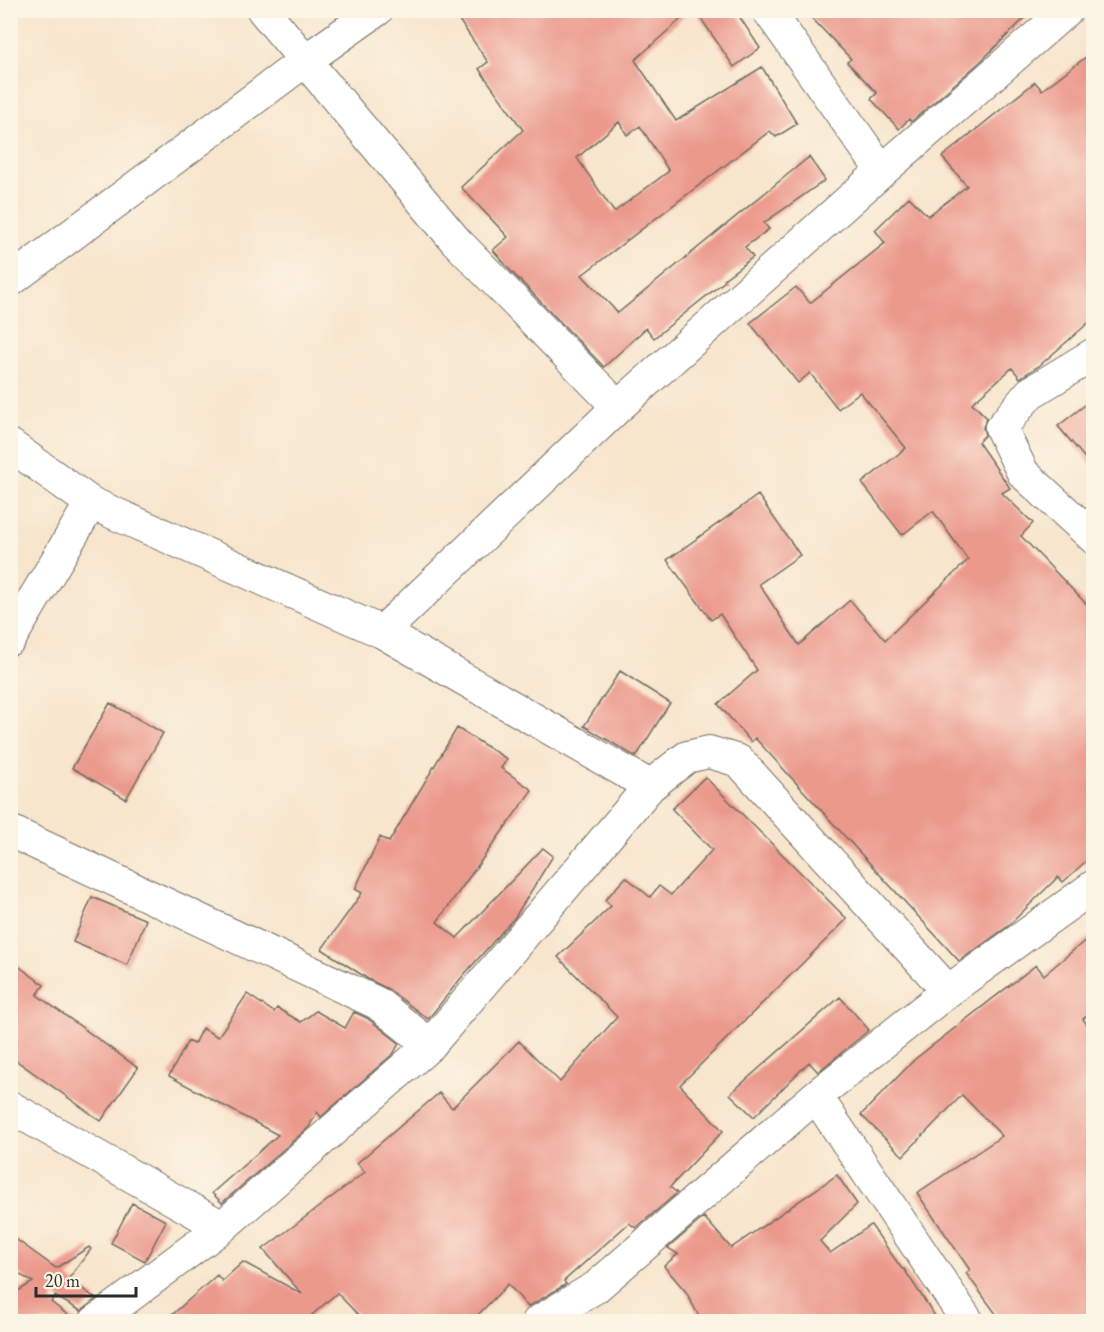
<svg xmlns="http://www.w3.org/2000/svg" width="1104" height="1332" font-family="'EB Garamond',serif">
	<style>
		.building { fill: #eb998b; fill-rule: evenodd }
		.lines { fill: none; stroke-linecap: round; stroke-linejoin: round }
		.street-casing { stroke: #726c63; stroke-width: 34 }
		.street { stroke: #fff; stroke-width: 32 }
	</style>
	<rect width="100%" height="100%" fill="#fcf5e5"/>
	<filter id="ink" filterUnits="userSpaceOnUse"><feTurbulence type="fractalNoise" baseFrequency=".0167" numOctaves="2"/><feDisplacementMap in="SourceGraphic" scale="12" xChannelSelector="R" yChannelSelector="G"/><feConvolveMatrix kernelMatrix="1 2 1 2 8 2 1 2 1" color-interpolation-filters="sRGB"/></filter>
	<filter id="wash" filterUnits="userSpaceOnUse"><feTurbulence type="fractalNoise" baseFrequency=".008" numOctaves="4" result="noise"/><feDisplacementMap in="SourceGraphic" scale="24" xChannelSelector="R" yChannelSelector="G"/><feGaussianBlur stdDeviation="1.35" result="paint"/><feColorMatrix in="noise" values="0 0 0 0 0 0 0 0 0 0 0 0 0 0 0 0 0 1.4 0 .05"/><feComposite in="paint" operator="in"/></filter>
	<g filter="url(#wash)">
		<rect width="100%" height="100%" fill="#f7e5cc"/>
		<g id="blocks">
			<!-- building -->
			<path class="building" d="M 452,10 L 691,10 L 635,60 L 676,121 L 762,67 L 797,124 L 776,137 L 770,131 L 582,275 L 618,313 L 809,157 L 825,180 L 764,223 L 769,229 L 745,247 L 753,257 L 724,279 L 725,281 L 654,338 L 646,328 L 604,367 L 510,270 L 493,250 L 508,237 L 461,187 L 523,130 L 479,69 L 488,62 ZM 619,122 L 627,135 L 640,126 L 669,171 L 614,212 L 577,158 Z
				M 695,10 L 735,10 L 760,48 L 734,67 Z
				M 804,10 L 1033,10 L 979,63 L 911,122 L 909,119 L 899,129 L 871,99 L 877,93 L 847,62 L 851,59 Z
				M 1094,51 L 1094,318 L 1039,366 L 1020,378 L 1012,368 L 972,403 L 987,418 L 983,427 L 985,435 L 978,442 L 1010,488 L 1002,493 L 1033,523 L 1021,536 L 1094,612 L 1094,854 L 1063,882 L 1058,877 L 1007,927 L 959,961 L 755,738 L 751,742 L 718,704 L 757,670 L 720,614 L 711,620 L 667,560 L 758,495 L 800,555 L 759,584 L 799,645 L 850,600 L 885,640 L 968,560 L 933,511 L 902,535 L 862,483 L 906,448 L 860,392 L 838,409 L 810,373 L 798,383 L 750,323 L 796,287 L 810,303 L 885,243 L 875,230 L 909,197 L 928,216 L 967,186 L 942,157 L 1035,82 L 1042,90 Z
				M 1094,398 L 1094,469 L 1058,426 Z
				M 620,671 L 670,703 L 636,757 L 584,726 Z
				M 110,703 L 163,733 L 126,799 L 72,768 Z
				M 457,728 L 507,759 L 501,768 L 532,790 L 437,922 L 457,938 L 543,848 L 553,856 L 515,917 L 462,977 L 428,1019 L 388,989 L 368,979 L 322,949 L 362,893 L 355,889 L 380,837 L 389,842 Z
				M 705,777 L 847,919 L 680,1085 L 723,1131 L 670,1187 L 677,1193 L 636,1228 L 629,1223 L 564,1281 L 566,1284 L 563,1286 L 528,1307 L 508,1284 L 471,1322 L 365,1322 L 337,1293 L 304,1322 L 164,1322 L 217,1275 L 222,1281 L 243,1262 L 302,1294 L 263,1249 L 365,1172 L 357,1163 L 439,1093 L 452,1108 L 519,1041 L 560,1082 L 617,1017 L 558,957 L 611,906 L 605,900 L 626,877 L 650,897 L 659,886 L 671,895 L 712,850 L 672,809 Z
				M 92,897 L 146,920 L 127,965 L 73,942 Z
				M 1094,933 L 1094,1010 L 1083,1019 L 1094,1035 L 1094,1322 L 1002,1322 L 966,1273 L 970,1270 L 917,1193 L 1002,1136 L 962,1095 L 903,1156 L 861,1115 L 915,1059 L 1036,965 L 1044,975 Z
				M 10,960 L 44,985 L 37,995 L 138,1068 L 101,1121 L 10,1056 Z
				M 247,994 L 274,1012 L 277,1008 L 301,1022 L 316,1011 L 345,1028 L 354,1012 L 367,1018 L 399,1043 L 394,1053 L 321,1117 L 317,1112 L 309,1127 L 222,1203 L 212,1193 L 278,1135 L 169,1076 L 188,1041 L 194,1044 L 202,1028 L 218,1037 Z
				M 840,997 L 869,1030 L 818,1072 L 809,1062 L 754,1117 L 730,1094 Z
				M 837,1175 L 857,1204 L 820,1241 L 830,1253 L 871,1225 L 902,1269 L 904,1269 L 939,1322 L 702,1322 L 686,1292 L 664,1266 L 678,1254 L 668,1248 L 704,1217 L 731,1248 Z
				M 132,1203 L 166,1221 L 145,1261 L 111,1243 Z
				M 10,1235 L 56,1268 L 89,1247 L 91,1249 L 69,1278 L 96,1299 L 81,1311 L 55,1296 L 51,1302 L 77,1322 L 10,1322 L 10,1296 L 33,1282 L 10,1269 Z"/>
		</g>
	</g>
	<g filter="url(#ink)">
		<use href="#blocks" fill-opacity="0" stroke="#726c63" stroke-width="1.5"/>
		<g class="lines">
			<!-- street casing -->
			<g class="street-casing">
				<path id="street" d="M 263,10 L 455,240 L 618,407
					M 768,10 L 882,171
					M 10,281 L 306,60 L 377,10
					M 1094,354 L 1030,393 L 1001,428 L 1023,473 L 1094,538
					M 10,445 L 91,503 L 382,632 L 650,786
					M 382,632 L 618,407 L 882,171 L 1067,10
					M 10,639 L 91,503
					M 10,831 L 377,1003 L 430,1045
					M 816,1096 L 968,1322
					M 10,1107 L 222,1227
					M 95,1322 L 222,1227 L 430,1045 L 650,786 L 687,757 L 709,752 L 739,761 L 948,991
					M 538,1322 L 596,1287 L 816,1096 L 948,991 L 1094,886"/>
			</g>
			<!-- street -->
			<use href="#street" class="street"/>
		</g>
	</g>
	<!-- margin -->
	<rect width="1104" height="1332" fill="none" stroke="#fcf5e5" stroke-width="36"/>
	<!-- scale -->
	<path d="M36 1287v9h100v-9" fill="none" stroke="#2b2b2b" stroke-width="3"/>
	<text x="45" y="1287" font-size="18" fill="#2b2b2b" stroke="#fcf5e5" stroke-width="4.5" paint-order="stroke">20 m</text>
</svg>
